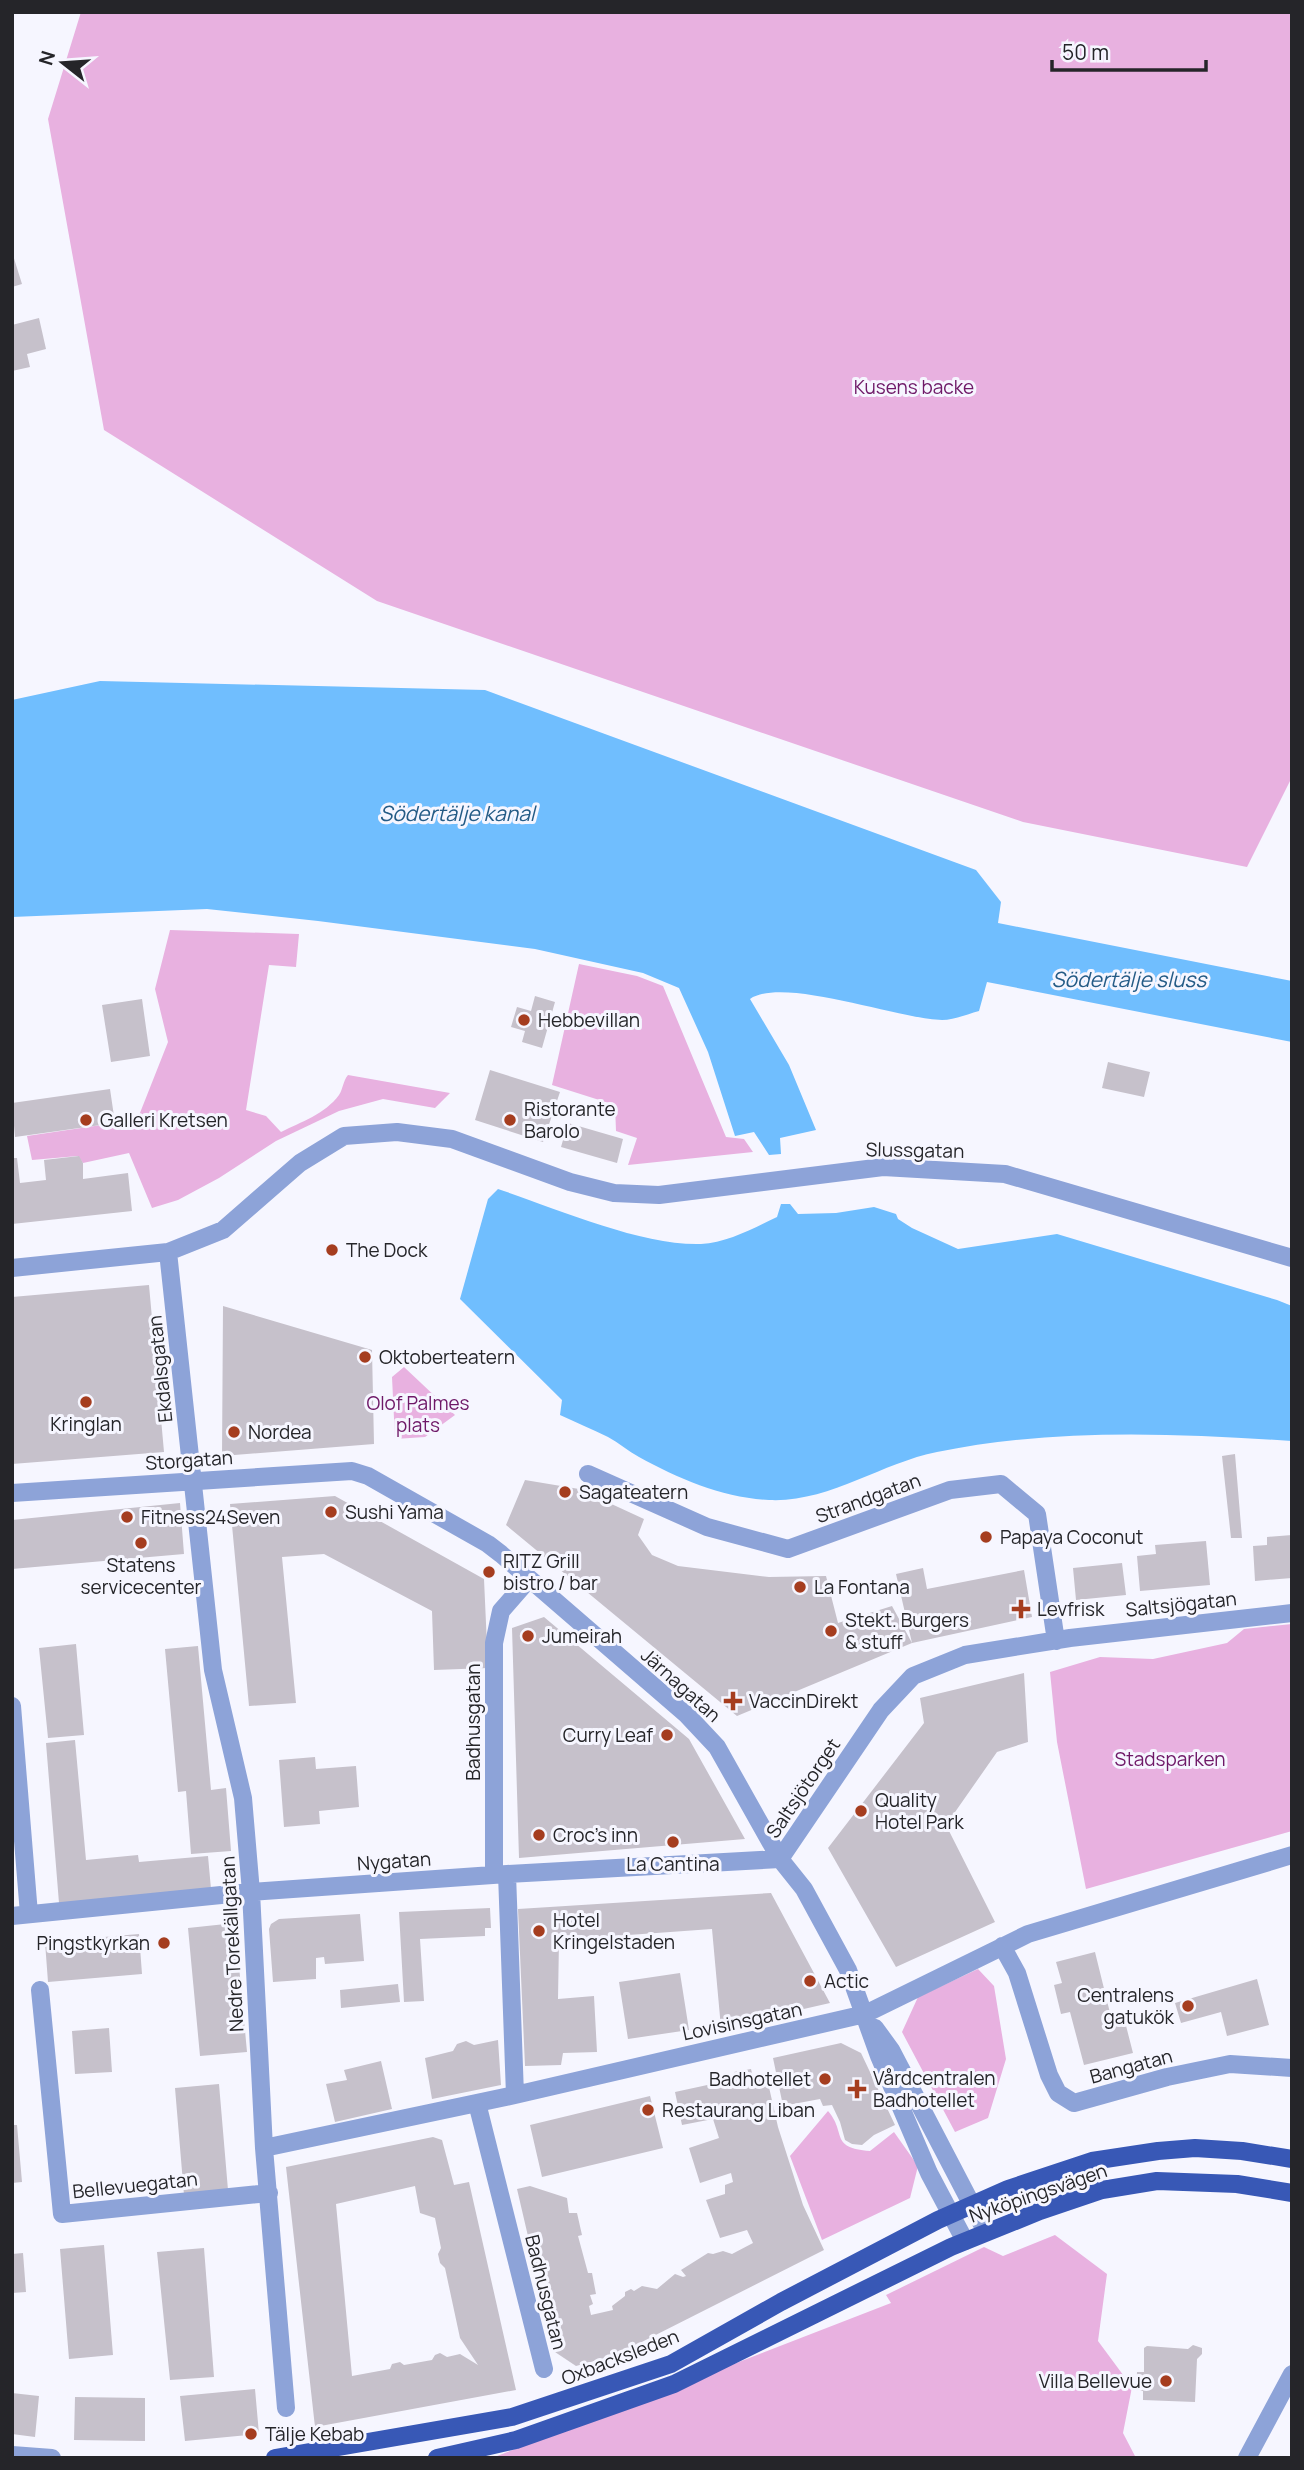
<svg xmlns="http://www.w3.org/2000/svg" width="1304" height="2470" font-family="Manrope,sans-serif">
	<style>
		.green { fill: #e8b1e0 }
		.water { fill: #70befe }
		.building { fill: #c6c1cb; fill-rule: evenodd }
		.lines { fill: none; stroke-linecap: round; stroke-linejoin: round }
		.minor { stroke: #8da3d8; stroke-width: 18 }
		.major { stroke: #3858b6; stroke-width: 18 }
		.poi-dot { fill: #a53d1f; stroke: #f6f6ff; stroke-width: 2.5 }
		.labels { text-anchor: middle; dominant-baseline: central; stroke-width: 6; stroke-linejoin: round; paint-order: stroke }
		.park-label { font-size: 19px; fill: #6e1867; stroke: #f6f6ff }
		.poi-label { font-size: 19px; fill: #252529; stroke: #f6f6ff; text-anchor: start }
		.street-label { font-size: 19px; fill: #252529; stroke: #f6f6ff }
		.water-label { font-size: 21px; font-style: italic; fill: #245b86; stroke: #f6f6ff }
	</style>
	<rect width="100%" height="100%" fill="#f6f6ff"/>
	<!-- green -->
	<path class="green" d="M 81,12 L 1292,12 L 1292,777 L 1247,867 L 1023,822 L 377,601 L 104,430 L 48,119 Z
		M 170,930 L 299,934 L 296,967 L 269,965 L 246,1110 L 266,1116 L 281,1132 C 301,1122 325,1114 339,1095 C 343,1089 343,1081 348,1075 L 450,1093 L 435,1108 L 383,1099 L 339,1111 L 276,1141 L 219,1178 L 178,1200 L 152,1208 L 129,1153 L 83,1163 L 78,1156 L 32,1160 L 27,1136 L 115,1123 L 136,1123 L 168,1042 L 155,989 Z
		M 579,964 L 637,976 L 663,986 L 726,1137 L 744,1139 L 753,1152 L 628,1165 L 637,1138 L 616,1131 L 615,1105 L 552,1085 Z
		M 404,1367 L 455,1415 L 425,1437 L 395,1439 L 392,1377 Z
		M 1292,1624 L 1292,1831 L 1086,1889 L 1057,1742 L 1050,1672 L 1100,1657 L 1153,1659 L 1227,1643 L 1244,1629 Z
		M 978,1969 L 994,1986 L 1006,2059 L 988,2118 L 955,2132 L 902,2032 L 918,1997 Z
		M 828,2111 C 847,2133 829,2148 870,2151 L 894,2132 L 918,2166 L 910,2198 L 822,2240 L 790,2156 Z
		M 1055,2235 L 1107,2274 L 1098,2341 L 1132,2387 L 1123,2433 L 1136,2458 L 492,2458 L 891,2303 L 886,2295 L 984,2247 L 1003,2256 Z"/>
	<!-- water -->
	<path class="water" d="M 100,681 L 485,690 L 976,870 L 1001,902 L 998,923 L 1292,981 L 1292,1042 L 987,982 L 979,1011 C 968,1014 954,1020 942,1020 C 898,1019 783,976 750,999 L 789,1065 L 816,1130 L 780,1138 L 781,1154 L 769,1155 L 754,1132 L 735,1136 L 708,1052 L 679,988 L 643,973 L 535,949 L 318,921 L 207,909 L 12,917 L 12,700 Z
		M 498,1189 C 555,1208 642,1246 701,1244 C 727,1243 754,1228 777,1217 L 781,1204 L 790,1204 L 798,1214 L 836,1213 L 874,1207 L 896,1214 L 898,1219 L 912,1228 L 958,1249 L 1057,1234 L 1277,1300 L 1292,1306 L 1292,1441 C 1174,1433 1053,1428 937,1452 C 881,1463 828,1503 769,1500 C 724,1498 679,1479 639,1457 C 628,1451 619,1443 608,1437 C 592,1429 575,1422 560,1415 L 562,1400 L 460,1299 L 488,1199 Z"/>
	<!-- building -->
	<path class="building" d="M 12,252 L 22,284 L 12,287 Z
		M 39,318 L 46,349 L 27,354 L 30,367 L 12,371 L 12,325 Z
		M 535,996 L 555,1002 L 542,1048 L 522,1042 L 525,1031 L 511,1027 L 517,1007 L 531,1011 Z
		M 142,999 L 150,1056 L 111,1062 L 102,1005 Z
		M 1108,1062 L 1150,1072 L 1144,1097 L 1102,1088 Z
		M 490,1070 L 560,1092 L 543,1142 L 475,1120 Z
		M 110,1089 L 115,1123 L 15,1137 L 12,1103 Z
		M 568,1123 L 623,1139 L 617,1163 L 561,1147 Z
		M 79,1156 L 83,1163 L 83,1179 L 128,1173 L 132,1211 L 12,1224 L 12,1158 L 17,1158 L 20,1183 L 46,1180 L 44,1160 Z
		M 149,1285 L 164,1452 L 12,1464 L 12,1297 Z
		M 223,1306 L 372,1350 L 374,1444 L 222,1456 Z
		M 1235,1454 L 1242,1538 L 1231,1538 L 1222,1456 Z
		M 525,1480 L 579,1489 L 644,1519 L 638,1535 L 652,1555 L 678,1566 L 769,1577 L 826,1576 L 838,1623 L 892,1606 L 912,1643 L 737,1716 L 506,1525 Z
		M 335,1496 L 484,1579 L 488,1668 L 434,1670 L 432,1611 L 324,1554 L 282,1557 L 296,1703 L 249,1706 L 230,1504 Z
		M 180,1503 L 184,1554 L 12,1569 L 12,1520 Z
		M 1292,1535 L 1292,1578 L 1255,1581 L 1253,1546 L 1267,1545 L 1267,1537 Z
		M 1206,1541 L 1210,1585 L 1140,1591 L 1137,1556 L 1156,1554 L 1155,1545 Z
		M 1122,1563 L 1126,1595 L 1076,1600 L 1073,1568 Z
		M 923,1568 L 927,1589 L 1024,1570 L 1032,1617 L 912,1643 L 896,1574 Z
		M 544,1617 L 689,1739 L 745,1839 L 519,1858 L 512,1628 Z
		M 76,1644 L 84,1735 L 48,1738 L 39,1648 Z
		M 198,1646 L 211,1790 L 226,1788 L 231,1851 L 191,1854 L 186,1791 L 178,1792 L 165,1649 Z
		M 1024,1673 L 1028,1742 L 997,1752 L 946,1825 L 995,1922 L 896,1967 L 828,1848 L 924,1723 L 920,1698 Z
		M 75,1740 L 86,1860 L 138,1855 L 139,1862 L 208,1856 L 211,1889 L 59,1903 L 46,1743 Z
		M 315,1757 L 316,1769 L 356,1766 L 359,1807 L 319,1811 L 320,1824 L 284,1827 L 279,1760 Z
		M 771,1893 L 830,2003 L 721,2028 L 712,1929 L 559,1940 L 558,1999 L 594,1996 L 597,2052 L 563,2053 L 561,2065 L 525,2066 L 518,1909 Z
		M 490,1908 L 491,1928 L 485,1928 L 485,1936 L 420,1939 L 424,2001 L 404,2002 L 399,1912 Z
		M 360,1914 L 364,1961 L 325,1964 L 324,1957 L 316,1958 L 316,1979 L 273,1982 L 269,1929 L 271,1924 L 279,1919 Z
		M 235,1923 L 247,2052 L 200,2056 L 188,1928 Z
		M 139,1934 L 142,1974 L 48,1982 L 45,1942 Z
		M 1095,1952 L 1111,2017 L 1123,2014 L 1133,2053 L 1084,2065 L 1070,2012 L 1061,2014 L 1054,1985 L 1062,1983 L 1056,1962 Z
		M 680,1973 L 689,2030 L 628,2039 L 619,1982 Z
		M 1257,1979 L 1269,2025 L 1227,2036 L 1221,2012 L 1181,2023 L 1175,2003 Z
		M 398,1984 L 400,2002 L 341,2008 L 340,1990 Z
		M 109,2028 L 112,2072 L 75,2074 L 72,2031 Z
		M 498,2040 L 501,2085 L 432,2099 L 425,2058 L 453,2051 L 457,2044 L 466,2041 L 474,2045 Z
		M 841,2043 L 861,2053 L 895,2125 L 874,2135 L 862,2145 L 852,2144 L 845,2140 L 840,2122 L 832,2105 L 823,2106 L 820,2099 L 788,2105 L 782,2101 L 773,2058 Z
		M 381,2061 L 392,2109 L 335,2122 L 326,2084 L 347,2080 L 344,2070 Z
		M 751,2069 L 753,2077 L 766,2074 L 778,2127 L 803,2205 L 824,2250 L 616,2355 L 576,2366 L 555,2352 L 517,2189 L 530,2186 L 567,2198 L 569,2213 L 577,2213 L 582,2235 L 578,2236 L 588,2273 L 592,2273 L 596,2294 L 590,2295 L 593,2304 L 589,2306 L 591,2315 L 613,2310 L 612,2306 L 625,2296 L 625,2292 L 631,2289 L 634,2291 L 642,2286 L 657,2289 L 675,2274 L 683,2277 L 686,2276 L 681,2270 L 708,2253 L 713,2254 L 723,2251 L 732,2254 L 753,2243 L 747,2230 L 720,2238 L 706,2200 L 725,2194 L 725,2185 L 733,2182 L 731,2173 L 700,2183 L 689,2148 L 719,2138 L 713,2119 L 682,2125 L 675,2092 L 735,2079 L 734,2072 Z
		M 219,2084 L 228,2190 L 184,2195 L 175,2088 Z
		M 650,2096 L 663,2148 L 542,2177 L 530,2125 Z
		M 12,2125 L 17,2125 L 22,2182 L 12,2183 Z
		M 433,2137 L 442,2140 L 454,2185 L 469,2182 L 516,2390 L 315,2427 L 286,2167 ZM 415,2186 L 420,2213 L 435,2218 L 441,2248 L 438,2254 L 440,2263 L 445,2268 L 460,2338 L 478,2365 L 460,2354 L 447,2357 L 440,2353 L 435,2355 L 432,2360 L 404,2365 L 400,2362 L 392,2364 L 390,2369 L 352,2376 L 336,2204 Z
		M 104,2245 L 113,2355 L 69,2359 L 60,2249 Z
		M 204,2248 L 214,2377 L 170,2380 L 157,2252 Z
		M 23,2253 L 26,2292 L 12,2293 L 12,2254 Z
		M 1193,2345 L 1202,2348 L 1202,2354 L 1197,2359 L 1195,2402 L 1143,2400 L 1143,2391 L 1136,2390 L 1137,2372 L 1144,2372 L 1144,2348 L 1147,2346 L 1188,2349 Z
		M 255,2389 L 259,2434 L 185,2441 L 180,2396 Z
		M 12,2393 L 39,2396 L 35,2437 L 12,2434 Z
		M 75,2397 L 145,2398 L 145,2441 L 74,2440 Z"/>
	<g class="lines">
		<!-- minor -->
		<path class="minor" d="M 168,1252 L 213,1670 L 243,1798 L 251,1892 L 264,2148 L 286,2408
			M 12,1268 L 168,1252 L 223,1230 L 300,1163 L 344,1136 L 397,1132 L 452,1139 L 570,1182 L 614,1193 L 659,1195 L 883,1167 L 1005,1174 L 1292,1258
			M 588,1474 L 707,1527 L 788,1549 L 950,1490 L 1001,1484 L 1037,1514 L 1056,1641
			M 12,1493 L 352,1471 L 368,1476 L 488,1544 L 501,1554 L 687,1715 L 717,1747 L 780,1859 L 804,1889 L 848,1970 L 879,2056 L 929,2173 L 965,2241
			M 12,1706 L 29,1914
			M 780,1859 L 881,1710 L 913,1676 L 965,1655 L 1070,1638 L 1292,1613
			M 507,1874 L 515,2095
			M 494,1875 L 494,1643 L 501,1611 L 528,1580
			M 12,1916 L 251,1892 L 507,1874 L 780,1859
			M 1002,1946 L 1017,1973 L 1049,2075 L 1058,2093 L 1074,2103 L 1167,2077 L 1230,2064 L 1292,2068
			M 40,1990 L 62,2214 L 269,2193
			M 875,2028 L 891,2050 L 986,2232
			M 477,2103 L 544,2369
			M 264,2148 L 515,2095 L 865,2014 L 1028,1934 L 1292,1855
			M 12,2455 L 52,2458
			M 1247,2458 L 1292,2374"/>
		<!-- major -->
		<path class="major" d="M 275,2458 L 512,2417 L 671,2364 L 781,2302 L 938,2220 L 1008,2189 L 1092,2161 L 1158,2151 L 1195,2148 L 1242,2151 L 1292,2159
			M 437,2458 L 516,2440 L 674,2384 L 951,2247 L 1040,2211 L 1102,2190 L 1157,2181 L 1237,2184 L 1292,2193"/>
	</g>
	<!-- markers -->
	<g class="poi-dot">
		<circle cx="524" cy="1020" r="7"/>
		<circle cx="86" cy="1120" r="7"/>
		<circle cx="510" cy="1120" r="7"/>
		<circle cx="332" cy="1250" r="7"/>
		<circle cx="365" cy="1357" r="7"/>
		<circle cx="86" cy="1402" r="7"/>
		<circle cx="234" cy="1432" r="7"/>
		<circle cx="565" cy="1492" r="7"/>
		<circle cx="331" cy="1512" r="7"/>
		<circle cx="127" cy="1517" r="7"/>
		<circle cx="986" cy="1537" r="7"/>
		<circle cx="141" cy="1543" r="7"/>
		<circle cx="489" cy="1572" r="7"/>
		<circle cx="800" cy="1587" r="7"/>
		<path d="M1017.5 1598.5h7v7h7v7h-7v7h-7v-7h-7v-7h7z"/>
		<circle cx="831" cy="1631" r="7"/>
		<circle cx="528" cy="1636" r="7"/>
		<path d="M729.5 1690.5h7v7h7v7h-7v7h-7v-7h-7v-7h7z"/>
		<circle cx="667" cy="1735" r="7"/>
		<circle cx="861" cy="1811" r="7"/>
		<circle cx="539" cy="1835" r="7"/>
		<circle cx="673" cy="1842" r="7"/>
		<circle cx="539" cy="1931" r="7"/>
		<circle cx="164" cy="1943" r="7"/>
		<circle cx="810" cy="1981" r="7"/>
		<circle cx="1188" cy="2006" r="7"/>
		<circle cx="825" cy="2079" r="7"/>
		<path d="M853.5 2078.5h7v7h7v7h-7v7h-7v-7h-7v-7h7z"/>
		<circle cx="648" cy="2110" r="7"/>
		<circle cx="1166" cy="2381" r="7"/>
		<circle cx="251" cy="2434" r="7"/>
	</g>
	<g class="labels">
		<!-- park labels -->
		<g class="park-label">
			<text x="914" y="387">Kusens backe</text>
			<text x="418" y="1403">Olof Palmes<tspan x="418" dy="22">plats</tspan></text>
			<text x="1170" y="1759">Stadsparken</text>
		</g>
		<!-- poi labels -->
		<g class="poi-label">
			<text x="538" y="1020">Hebbevillan</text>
			<text x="524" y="1109">Ristorante<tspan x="524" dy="22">Barolo</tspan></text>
			<text x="100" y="1120">Galleri Kretsen</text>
			<text x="346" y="1250">The Dock</text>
			<text x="379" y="1357">Oktoberteatern</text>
			<text x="86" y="1424" text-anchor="middle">Kringlan</text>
			<text x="248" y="1432">Nordea</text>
			<text x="579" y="1492">Sagateatern</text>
			<text x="345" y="1512">Sushi Yama</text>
			<text x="141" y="1517">Fitness24Seven</text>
			<text x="1000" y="1537">Papaya Coconut</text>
			<text x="503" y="1561">RITZ Grill<tspan x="503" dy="22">bistro / bar</tspan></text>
			<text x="141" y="1565" text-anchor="middle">Statens<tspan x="141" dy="22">servicecenter</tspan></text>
			<text x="814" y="1587">La Fontana</text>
			<text x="1037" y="1609">Levfrisk</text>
			<text x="845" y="1620">Stekt. Burgers<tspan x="845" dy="22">&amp; stuff</tspan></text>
			<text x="542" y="1636">Jumeirah</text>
			<text x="749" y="1701">VaccinDirekt</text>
			<text x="653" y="1735" text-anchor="end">Curry Leaf</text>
			<text x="875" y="1800">Quality<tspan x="875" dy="22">Hotel Park</tspan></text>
			<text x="553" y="1835">Croc's inn</text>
			<text x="673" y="1864" text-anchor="middle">La Cantina</text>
			<text x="553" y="1920">Hotel<tspan x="553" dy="22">Kringelstaden</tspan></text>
			<text x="150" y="1943" text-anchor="end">Pingstkyrkan</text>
			<text x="824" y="1981">Actic</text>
			<text x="1174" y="1995" text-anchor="end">Centralens<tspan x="1174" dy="22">gatukök</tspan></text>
			<text x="873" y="2078">Vårdcentralen<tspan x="873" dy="22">Badhotellet</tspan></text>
			<text x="811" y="2079" text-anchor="end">Badhotellet</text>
			<text x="662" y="2110">Restaurang Liban</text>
			<text x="1152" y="2381" text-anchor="end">Villa Bellevue</text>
			<text x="265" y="2434">Tälje Kebab</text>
		</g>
		<!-- street labels -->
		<g class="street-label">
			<text transform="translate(915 1150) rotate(1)">Slussgatan</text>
			<text transform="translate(160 1369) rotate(-96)">Ekdalsgatan</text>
			<text transform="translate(189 1460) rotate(-4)">Storgatan</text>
			<text transform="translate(868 1498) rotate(-20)">Strandgatan</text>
			<text transform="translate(1181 1604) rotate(-6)">Saltsjögatan</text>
			<text transform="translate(681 1685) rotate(42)">Järnagatan</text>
			<text transform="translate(473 1722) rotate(-90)">Badhusgatan</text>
			<text transform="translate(803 1788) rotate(-56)">Saltsjötorget</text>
			<text transform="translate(394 1861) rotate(-4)">Nygatan</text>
			<text transform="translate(232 1944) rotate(-93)">Nedre Torekällgatan</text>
			<text transform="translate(742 2021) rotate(-12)">Lovisinsgatan</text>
			<text transform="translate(1131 2066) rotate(-15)">Bangatan</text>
			<text transform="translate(135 2185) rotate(-6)">Bellevuegatan</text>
			<text transform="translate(1038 2193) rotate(-19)">Nyköpingsvägen</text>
			<text transform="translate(546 2292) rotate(76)">Badhusgatan</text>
			<text transform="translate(620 2357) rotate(-21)">Oxbacksleden</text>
		</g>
		<!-- water labels -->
		<g class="water-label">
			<text x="457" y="813">Södertälje kanal</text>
			<text x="1129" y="979">Södertälje sluss</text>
		</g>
	</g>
	<!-- border -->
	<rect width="1304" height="2470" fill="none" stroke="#252529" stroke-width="28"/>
	<!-- north arrow -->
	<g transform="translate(63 63) rotate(287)" stroke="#f6f6ff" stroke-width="5" paint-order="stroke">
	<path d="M0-5L12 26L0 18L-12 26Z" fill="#252529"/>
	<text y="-10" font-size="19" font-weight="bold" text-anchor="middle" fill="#252529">N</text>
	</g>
	<!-- scale -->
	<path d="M1052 60v10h154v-10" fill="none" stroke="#252529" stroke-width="3.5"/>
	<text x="1062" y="60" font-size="21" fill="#252529" stroke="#f6f6ff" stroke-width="5" paint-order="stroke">50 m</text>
</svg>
